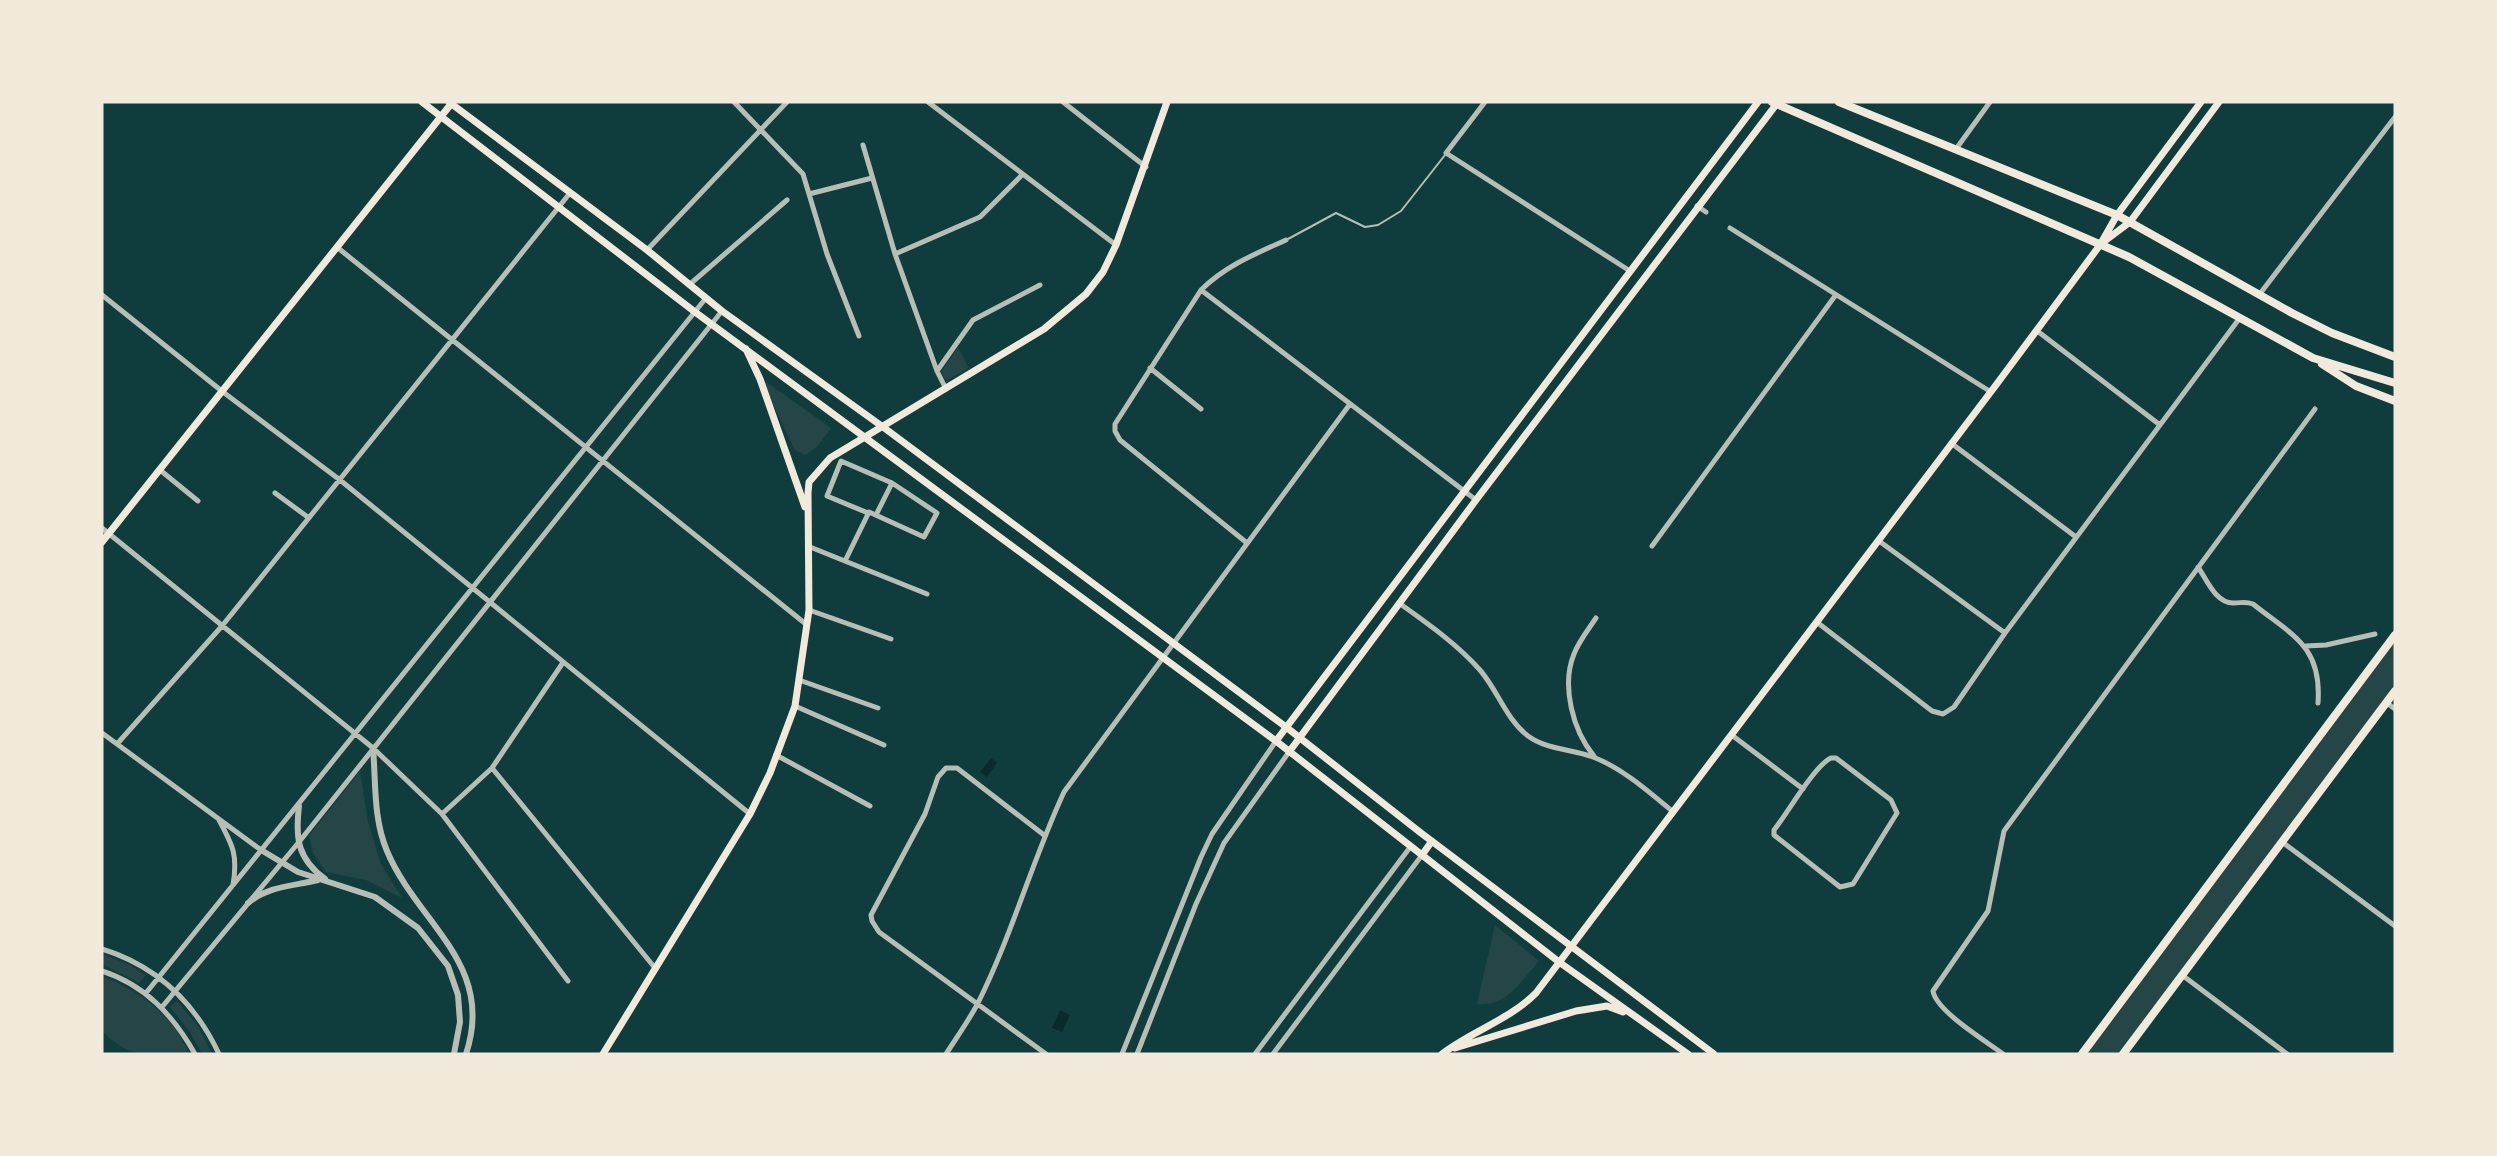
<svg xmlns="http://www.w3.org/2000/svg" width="2497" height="1156" font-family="Poppins,sans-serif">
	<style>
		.green { fill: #244646 }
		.water { fill: #0a2a2b }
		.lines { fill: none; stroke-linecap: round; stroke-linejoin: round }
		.service { stroke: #b8beb3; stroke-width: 2 }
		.minor { stroke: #b8beb3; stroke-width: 5 }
		.tertiary { stroke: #b8beb3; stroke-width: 6 }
		.secondary { stroke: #f1e9da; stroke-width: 7 }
		.primary { stroke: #f1e9da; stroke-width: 8 }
	</style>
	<rect width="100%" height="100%" fill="#0f3d3e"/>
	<!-- green -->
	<path class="green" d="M 958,348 L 969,368 L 946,381 L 941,372 Z
		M 765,381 L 831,428 L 817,447 L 805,455 L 795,450 L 765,389 Z
		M 2395,641 L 2395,686 L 2385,700 L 2118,1054 L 2086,1054 Z
		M 360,771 L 368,822 L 381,864 L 402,898 L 366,880 L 326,872 L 313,853 L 309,836 Z
		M 1495,925 L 1539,961 C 1521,981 1507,1007 1477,1004 Z
		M 102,954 L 130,965 L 146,975 L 139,983 L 102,964 Z
		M 102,976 C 141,992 172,1014 189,1054 C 148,1054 133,1061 102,1031 Z
		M 177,1001 L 198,1026 L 212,1054 L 202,1054 L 190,1032 L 170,1007 Z"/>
	<!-- water -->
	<path class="water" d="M 991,758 L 997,763 L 987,777 L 980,772 Z
		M 1060,1010 L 1070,1015 L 1062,1032 L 1052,1028 Z"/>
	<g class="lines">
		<!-- service -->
		<path class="service" d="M 1288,239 L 1336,213 L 1365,227 L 1378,225 L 1401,211 L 1445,155"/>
		<!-- minor -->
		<path class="minor" d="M 734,102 L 803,174 L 827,254 L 859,336
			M 928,102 L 1116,245
			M 1063,102 L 1146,167
			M 1485,102 L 1446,153 L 1630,271
			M 863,145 L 895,254 L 937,371 L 946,389
			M 1956,149 L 1990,102
			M 809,194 L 872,178
			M 1697,206 L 1706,212
			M 1730,228 L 1991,392
			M 338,248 L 807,625
			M 647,250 L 787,102
			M 895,254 L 980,217 L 1022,175
			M 689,285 L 787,200
			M 1201,290 L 1476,500
			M 102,295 L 223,392 L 340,480 L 750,814
			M 2259,295 L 2395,117
			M 2036,330 L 2160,425
			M 1150,368 L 1201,409
			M 937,371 L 973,320 L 1040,285
			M 1951,443 L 2076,537
			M 160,470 L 198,501
			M 275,493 L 309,518
			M 868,513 L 827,496 L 841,461 L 892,483 L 876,515
			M 102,528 L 373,748 L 442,814 L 568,981
			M 1879,541 L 2005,633
			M 1247,543 L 1120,440 L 1115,431 L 1115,424 L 1201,290 C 1225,266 1255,254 1286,240
			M 1652,546 L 1835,296
			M 810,547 L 927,594
			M 845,561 L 869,512 L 924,537 L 937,513 L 892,483
			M 2198,567 C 2207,580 2216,604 2234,603 C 2242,603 2245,601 2253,604 C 2293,636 2322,646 2318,703
			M 1399,603 C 1427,623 1457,644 1480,670 C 1498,691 1506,719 1528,736 C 1547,750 1572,749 1593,757 C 1622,768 1648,791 1672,811
			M 809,610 L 891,639
			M 1818,623 L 1932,711 L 1943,714 L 1954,707 L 2005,633 L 2239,319
			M 2306,646 L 2326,645 L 2375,634
			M 799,680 L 878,708
			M 2387,703 L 2395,709
			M 795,706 L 884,745
			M 102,733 L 261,850
			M 1733,736 L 1803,789
			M 117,744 L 222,626 L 570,193
			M 776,755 L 870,806
			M 1594,756 C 1573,731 1561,686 1574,654 C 1579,641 1588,630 1596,618
			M 1831,758 L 1836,758 L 1891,800 L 1897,813 L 1853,884 L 1840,887 L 1774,835 L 1774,830 C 1787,814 1815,765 1831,758 Z
			M 492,768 L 655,968
			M 442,814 L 492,768 L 562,664
			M 219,820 C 233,846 238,855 233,885
			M 1044,835 L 957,768 L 946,768 L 938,777 L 925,814 L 871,915 L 872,921 L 879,932 L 1046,1054
			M 2282,842 L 2395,926
			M 102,949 C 157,966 195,1003 219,1054
			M 102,971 C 145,985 173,1015 195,1054
			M 2182,975 L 2287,1054
			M 146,993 L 706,298
			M 162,1007 L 299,842 L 722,311
			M 946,1054 C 957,1037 969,1020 978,1003 C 1012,935 1032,861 1064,792 L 1350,404
			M 1122,1054 L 1201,857 L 1212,834 L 1276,741
			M 1137,1054 L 1196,904 L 1224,843 L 1289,752
			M 1255,1054 L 1411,846
			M 1273,1054 L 1422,855
			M 2003,1054 C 1986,1041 1936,1011 1933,991 L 1988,911 L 2004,831 L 2315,409"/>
		<!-- tertiary -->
		<path class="tertiary" d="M 373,748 C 376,782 373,818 387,851 C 417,923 496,964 466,1054
			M 299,806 C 295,839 298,859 325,879
			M 261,850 L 298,872 L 375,897 L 418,928 L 448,966 L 458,995 L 460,1022 L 454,1054
			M 248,903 C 268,886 294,886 318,880"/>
		<!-- secondary -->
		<path class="secondary" d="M 422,102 L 695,312 L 1276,741 L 1559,962 L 1688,1054
			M 449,102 L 647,250 L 722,311 L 883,427 L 1286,727 L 1421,833 L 1714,1054
			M 2102,243 L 2130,222 L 2219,102
			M 746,349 L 760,379 L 805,507
			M 102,542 L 451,104
			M 1276,741 L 1758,102
			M 1289,752 L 1476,500 L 1778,102
			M 1422,855 L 1432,841
			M 1455,1048 L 1576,1011 L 1607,1006 L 1623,1012
			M 603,1054 L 750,814 L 770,773 L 795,706 L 809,610 L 808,493 L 809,482 L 830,458 L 1044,329 L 1086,294 L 1103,272 L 1116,245 L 1167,102
			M 1442,1054 C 1472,1031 1509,1020 1536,993 L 1996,385 L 2100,245 L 2117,215 L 2201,102"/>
		<!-- primary -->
		<path class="primary" d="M 1772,102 L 2129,257 L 2313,358 L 2395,383
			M 1839,102 L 2117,215 L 2292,313 L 2332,333 L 2395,357
			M 2322,364 L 2356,386 L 2395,401
			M 2082,1054 L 2395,635
			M 2123,1054 L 2395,691"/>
	</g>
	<!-- border -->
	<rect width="2497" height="1156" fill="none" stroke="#f1e9da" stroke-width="207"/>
</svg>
